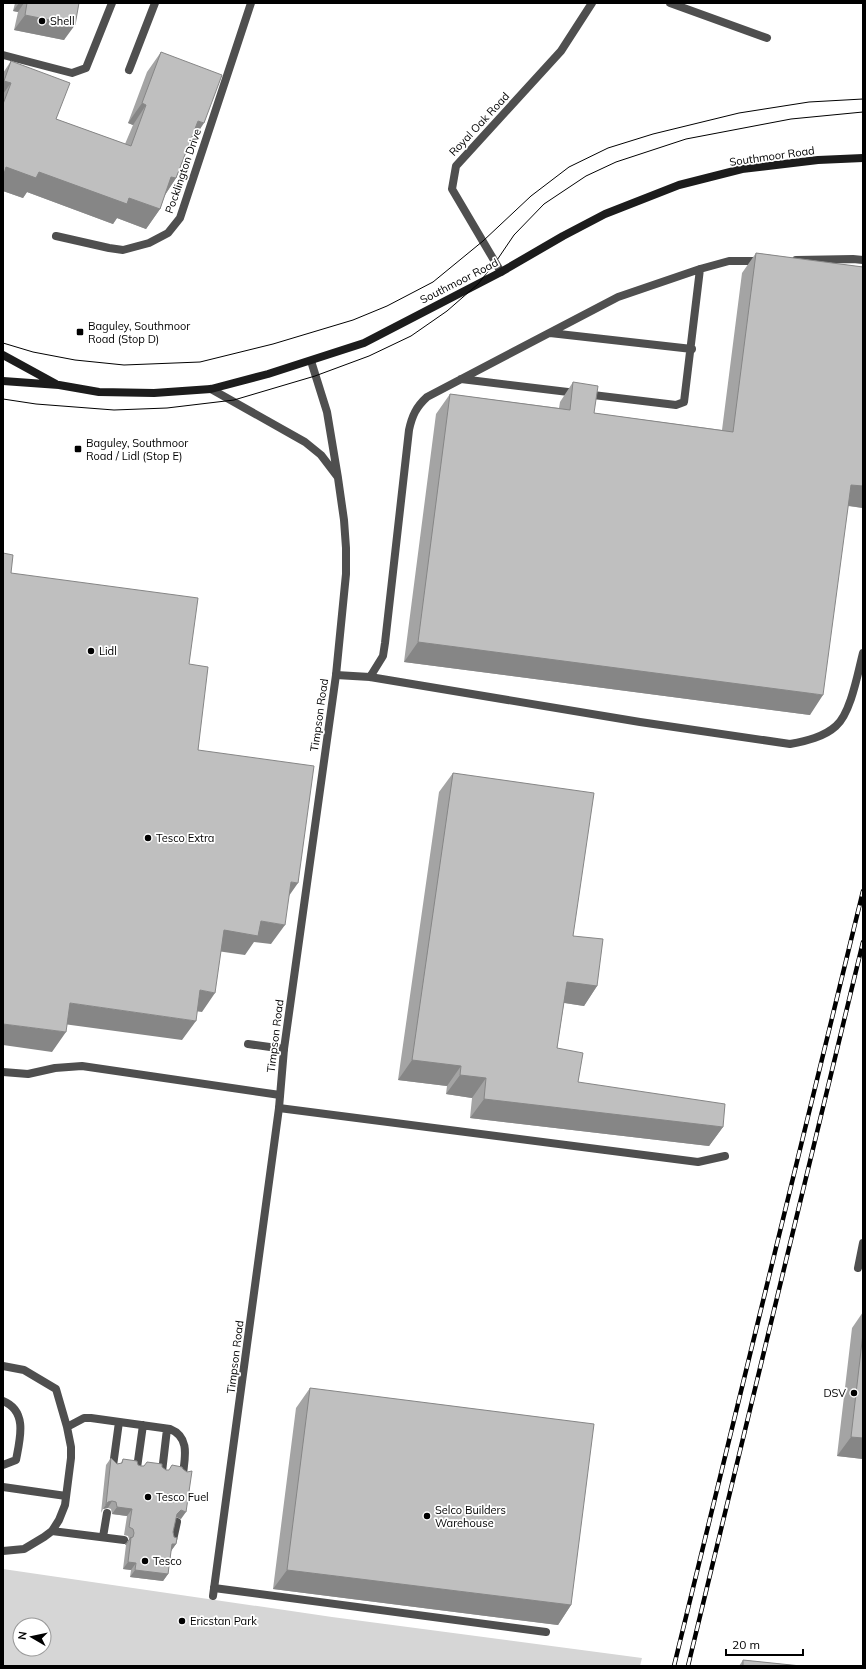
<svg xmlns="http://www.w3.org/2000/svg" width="866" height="1669" font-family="Mulish,sans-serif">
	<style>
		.garden { fill: #d6d6d6; fill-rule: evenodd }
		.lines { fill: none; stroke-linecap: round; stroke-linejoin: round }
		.lane { stroke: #4f4f4f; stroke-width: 8 }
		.street { stroke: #4f4f4f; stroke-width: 8 }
		.secondary { stroke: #1c1c1c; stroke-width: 8 }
		.tram { stroke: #000; stroke-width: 1 }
		.rail-casing { stroke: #000; stroke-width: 4.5 }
		.rail { stroke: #fff; stroke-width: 3; stroke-dasharray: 9; stroke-linecap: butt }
		.wall { fill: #a4a4a4 }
		.shaded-wall { fill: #868686 }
		.building { fill: #bfbfbf; stroke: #868686 }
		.poi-dot { fill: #000; stroke: #fff; stroke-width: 1.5 }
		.labels { text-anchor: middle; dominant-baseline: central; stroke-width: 3.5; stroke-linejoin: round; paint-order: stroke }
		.poi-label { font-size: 11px; fill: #000; stroke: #fff; text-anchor: start }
		.street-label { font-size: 11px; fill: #000; stroke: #fff }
	</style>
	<rect width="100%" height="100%" fill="#fff"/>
	<!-- garden -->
	<path class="garden" d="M 3,1569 L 332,1617 L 642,1658 L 640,1666 L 3,1666 ZM 20,1625 L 44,1625 L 44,1649 L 20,1649 Z"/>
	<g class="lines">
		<!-- lane -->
		<path class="lane" d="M 3,55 L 72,73 L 86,68 L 112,3
			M 129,70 L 155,3
			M 796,260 L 853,259 L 863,260
			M 550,333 L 692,349
			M 461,379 L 676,405 L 684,402 L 700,269
			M 336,675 L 370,677 L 640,722 L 790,744 C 806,741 824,737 836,726 C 851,713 858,672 863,653
			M 370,677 L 383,656 L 385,643 L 409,430 C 412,416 416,407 427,397 L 618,297 L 700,269 L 729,261 L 761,261
			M 248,1044 L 284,1049
			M 3,1072 L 28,1074 L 55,1068 L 82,1066 L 280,1095
			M 279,1108 L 698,1162 L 725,1156
			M 858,1268 L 863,1243
			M 3,1366 L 24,1370 L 56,1389 L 67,1427 L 71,1447 L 71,1458 L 65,1505 L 59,1520 L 52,1531 L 44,1537 L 24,1549 L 3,1551
			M 3,1401 C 28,1411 20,1439 16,1460 L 3,1465
			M 67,1427 L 84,1418 L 91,1418 L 170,1429 C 190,1437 185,1457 183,1474
			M 113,1466 L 119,1422
			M 137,1468 L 143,1425
			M 162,1472 L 167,1429
			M 3,1487 L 66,1496
			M 52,1531 L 124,1540
			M 103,1537 L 107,1513
			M 173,1540 L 177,1522
			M 214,1588 L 546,1632"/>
		<!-- street -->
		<path class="street" d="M 670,3 L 767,38
			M 56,236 L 109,248 L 123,250 L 149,243 L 168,233 L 180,218 L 251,3
			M 501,272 L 452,189 L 456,166 L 561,51 L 592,3
			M 211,389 L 305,442 L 321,455 L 337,476
			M 213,1596 L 279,1108 L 284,1049 L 336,675 L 346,574 L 346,548 L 344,520 L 338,478 L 327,412 L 311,361"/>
		<!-- secondary -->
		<path class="secondary" d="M 3,355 L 56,384
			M 3,381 L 59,385 L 99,392 L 154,393 L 211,389 L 268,374 L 364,343 L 501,272 L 563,236 L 605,214 L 679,185 L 742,169 L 818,160 L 863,158"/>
		<!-- tram -->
		<path class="tram" d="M 3,343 L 33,352 L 75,360 L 124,365 L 200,362 L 273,344 L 353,320 L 387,306 L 433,282 L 483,241 L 531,196 L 569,167 L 608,148 L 653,134 L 739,113 L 809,102 L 863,99
			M 3,399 L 36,404 L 114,410 L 167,408 L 234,400 L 315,376 L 369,356 L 411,336 L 447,311 L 478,284 L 495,263 L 514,235 L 544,204 L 586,176 L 616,162 L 686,139 L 791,119 L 863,112"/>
		<!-- rail casing -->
		<g class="rail-casing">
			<path id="rail" d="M 674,1666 L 863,891
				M 688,1666 L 863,942"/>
		</g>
		<!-- rail -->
		<use href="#rail" class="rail"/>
	</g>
	<!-- wall -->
	<path class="wall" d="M 15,3 L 79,3 L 64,40 L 14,30 L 18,12 L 13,11 Z
		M 161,52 L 191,143 L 190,142 L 176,178 L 165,195 L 160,209 L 146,229 L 117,218 L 113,224 L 27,192 L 23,198 L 3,191 L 3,73 L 11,61 L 56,119 L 125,144 L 133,125 L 128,123 L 147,72 Z
		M 756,253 L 863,267 L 863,508 L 848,506 L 810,715 L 404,662 L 436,414 L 450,394 L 559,408 L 560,402 L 573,382 L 594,413 L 722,430 L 742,273 Z
		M 453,773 L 573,936 L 597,986 L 584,1006 L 564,1003 L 557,1048 L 578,1082 L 723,1127 L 709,1146 L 470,1118 L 472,1098 L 446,1094 L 447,1086 L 398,1080 L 439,792 Z
		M 863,1312 L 863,1459 L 837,1456 L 852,1328 Z
		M 310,1388 L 571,1605 L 558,1625 L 273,1589 L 296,1408 Z
		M 111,1458 L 117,1464 L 121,1463 L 123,1459 L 141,1466 L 162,1467 L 181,1519 L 176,1517 L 173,1532 L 176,1544 L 171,1551 L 168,1574 L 163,1581 L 130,1577 L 131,1570 L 123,1569 L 126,1545 L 125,1545 L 129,1539 L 128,1536 L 124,1535 L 127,1516 L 112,1514 L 111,1509 L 108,1508 L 103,1509 L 101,1513 L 106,1465 Z
		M 743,1660 L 801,1666 L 739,1666 Z"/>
	<!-- shaded-wall -->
	<path class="shaded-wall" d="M 19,3 L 24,3 L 18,12 L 13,11 Z
		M 25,15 L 75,25 L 64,40 L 14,30 Z
		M 4,81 L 11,83 L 3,94 L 3,82 Z
		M 142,103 L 146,105 L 133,125 L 128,123 Z
		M 198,121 L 204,123 L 191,143 L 184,140 Z
		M 6,167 L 39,172 L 129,198 L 160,209 L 146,229 L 117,218 L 113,224 L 27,192 L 23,198 L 3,191 L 3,171 Z
		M 171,177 L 176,178 L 163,198 Z
		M 851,485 L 863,486 L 863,508 L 837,504 Z
		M 418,642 L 823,695 L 810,715 L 404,662 Z
		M 291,882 L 298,883 L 284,903 Z
		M 261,921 L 285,925 L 271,944 L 254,942 L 245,955 L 210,950 L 224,930 Z
		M 567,982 L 597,986 L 584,1006 L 553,1001 Z
		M 200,990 L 215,993 L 202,1012 L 187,1010 Z
		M 70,1003 L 196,1021 L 182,1040 L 56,1023 Z
		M 3,1024 L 66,1032 L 52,1052 L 3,1045 Z
		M 412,1060 L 461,1066 L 447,1086 L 398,1080 Z
		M 460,1075 L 486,1078 L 472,1098 L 446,1094 Z
		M 484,1099 L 723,1127 L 709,1146 L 470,1118 Z
		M 851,1437 L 863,1438 L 863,1459 L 837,1456 Z
		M 112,1501 L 108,1508 L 103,1509 L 108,1502 Z
		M 117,1507 L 132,1509 L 127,1516 L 112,1514 Z
		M 181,1510 L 186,1512 L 181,1519 L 176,1517 L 177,1514 Z
		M 130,1538 L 131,1538 L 126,1545 L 125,1545 Z
		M 172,1544 L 176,1544 L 171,1551 L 167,1551 Z
		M 128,1562 L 136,1563 L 131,1570 L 123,1569 Z
		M 135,1570 L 168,1574 L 163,1581 L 130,1577 Z
		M 287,1570 L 571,1605 L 558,1625 L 273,1589 Z"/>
	<!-- building -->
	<path class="building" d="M 27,3 L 79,3 L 75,25 L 25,15 Z
		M 161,52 L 222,75 L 204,123 L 198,121 L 176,178 L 171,177 L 160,209 L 129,198 L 127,204 L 39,172 L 36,178 L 6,167 L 4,174 L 3,173 L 3,104 L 11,83 L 4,81 L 11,61 L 70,83 L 56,119 L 131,146 L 146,105 L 142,103 Z
		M 756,253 L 863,267 L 863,486 L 851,485 L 823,695 L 418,642 L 450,394 L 570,410 L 573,382 L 598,386 L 594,413 L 733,432 Z
		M 3,553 L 13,555 L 11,573 L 198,598 L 189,664 L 208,667 L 198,750 L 314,766 L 298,883 L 291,882 L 285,925 L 261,921 L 258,936 L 224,930 L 215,993 L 200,990 L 196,1021 L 70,1003 L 66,1032 L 3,1024 Z
		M 453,773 L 594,793 L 573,936 L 603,939 L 597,986 L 567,982 L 557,1048 L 583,1053 L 578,1082 L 725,1104 L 723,1127 L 484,1099 L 486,1078 L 460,1075 L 461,1066 L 412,1060 Z
		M 863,1333 L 863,1438 L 851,1437 Z
		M 310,1388 L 594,1424 L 571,1605 L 287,1570 Z
		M 111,1458 L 117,1464 L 122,1463 L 123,1459 L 137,1461 L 138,1465 L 141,1466 L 144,1466 L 147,1462 L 162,1464 L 162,1467 L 166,1470 L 169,1470 L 172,1465 L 182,1467 L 183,1469 L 187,1472 L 192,1471 L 186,1512 L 181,1510 L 177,1514 L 173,1532 L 174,1537 L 177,1538 L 176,1544 L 172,1544 L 168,1574 L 135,1570 L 136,1563 L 128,1562 L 131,1538 L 130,1538 L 133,1537 L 134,1533 L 133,1529 L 129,1527 L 132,1509 L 117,1507 L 116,1502 L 112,1501 L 108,1502 L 106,1505 Z
		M 743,1660 L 801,1666 L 743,1666 Z"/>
	<!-- markers -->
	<g class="poi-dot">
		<circle cx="42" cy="21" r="4"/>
		<rect x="76" y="328" width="8" height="8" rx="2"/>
		<rect x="74" y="445" width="8" height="8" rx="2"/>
		<circle cx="91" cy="651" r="4"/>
		<circle cx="148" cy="838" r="4"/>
		<circle cx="854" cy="1393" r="4"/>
		<circle cx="148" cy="1497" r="4"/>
		<circle cx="427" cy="1516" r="4"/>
		<circle cx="145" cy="1561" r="4"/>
		<circle cx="182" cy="1621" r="4"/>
	</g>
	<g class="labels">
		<!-- poi labels -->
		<g class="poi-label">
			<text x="50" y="21">Shell</text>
			<text x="88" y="326">Baguley, Southmoor<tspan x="88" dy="13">Road (Stop D)</tspan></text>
			<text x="86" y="443">Baguley, Southmoor<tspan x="86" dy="13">Road / Lidl (Stop E)</tspan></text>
			<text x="99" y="651">Lidl</text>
			<text x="156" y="838">Tesco Extra</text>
			<text x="846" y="1393" text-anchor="end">DSV</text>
			<text x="156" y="1497">Tesco Fuel</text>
			<text x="435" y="1510">Selco Builders<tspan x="435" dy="13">Warehouse</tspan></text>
			<text x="153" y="1561">Tesco</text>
			<text x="190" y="1621">Ericstan Park</text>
		</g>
		<!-- street labels -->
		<g class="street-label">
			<text transform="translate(479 124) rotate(-47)">Royal Oak Road</text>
			<text transform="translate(772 156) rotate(-8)">Southmoor Road</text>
			<text transform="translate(183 171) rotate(-71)">Pocklington Drive</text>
			<text transform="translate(459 281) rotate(-27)">Southmoor Road</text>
			<text transform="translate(319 715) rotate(-82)">Timpson Road</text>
			<text transform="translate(275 1036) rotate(-83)">Timpson Road</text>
			<text transform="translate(235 1357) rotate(-83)">Timpson Road</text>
		</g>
	</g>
	<!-- border -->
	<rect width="866" height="1669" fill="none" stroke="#000000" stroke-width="8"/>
	<!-- north arrow -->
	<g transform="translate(32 1637) rotate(279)"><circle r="19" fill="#ffffff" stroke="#999999"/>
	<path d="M0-3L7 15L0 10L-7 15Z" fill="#000000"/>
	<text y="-6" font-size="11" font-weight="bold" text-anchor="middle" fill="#000000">N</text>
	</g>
	<!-- scale -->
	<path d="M726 1649v6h77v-6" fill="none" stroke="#000000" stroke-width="2"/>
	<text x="732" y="1649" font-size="12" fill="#000000" stroke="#ffffff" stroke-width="3" paint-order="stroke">20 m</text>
</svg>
